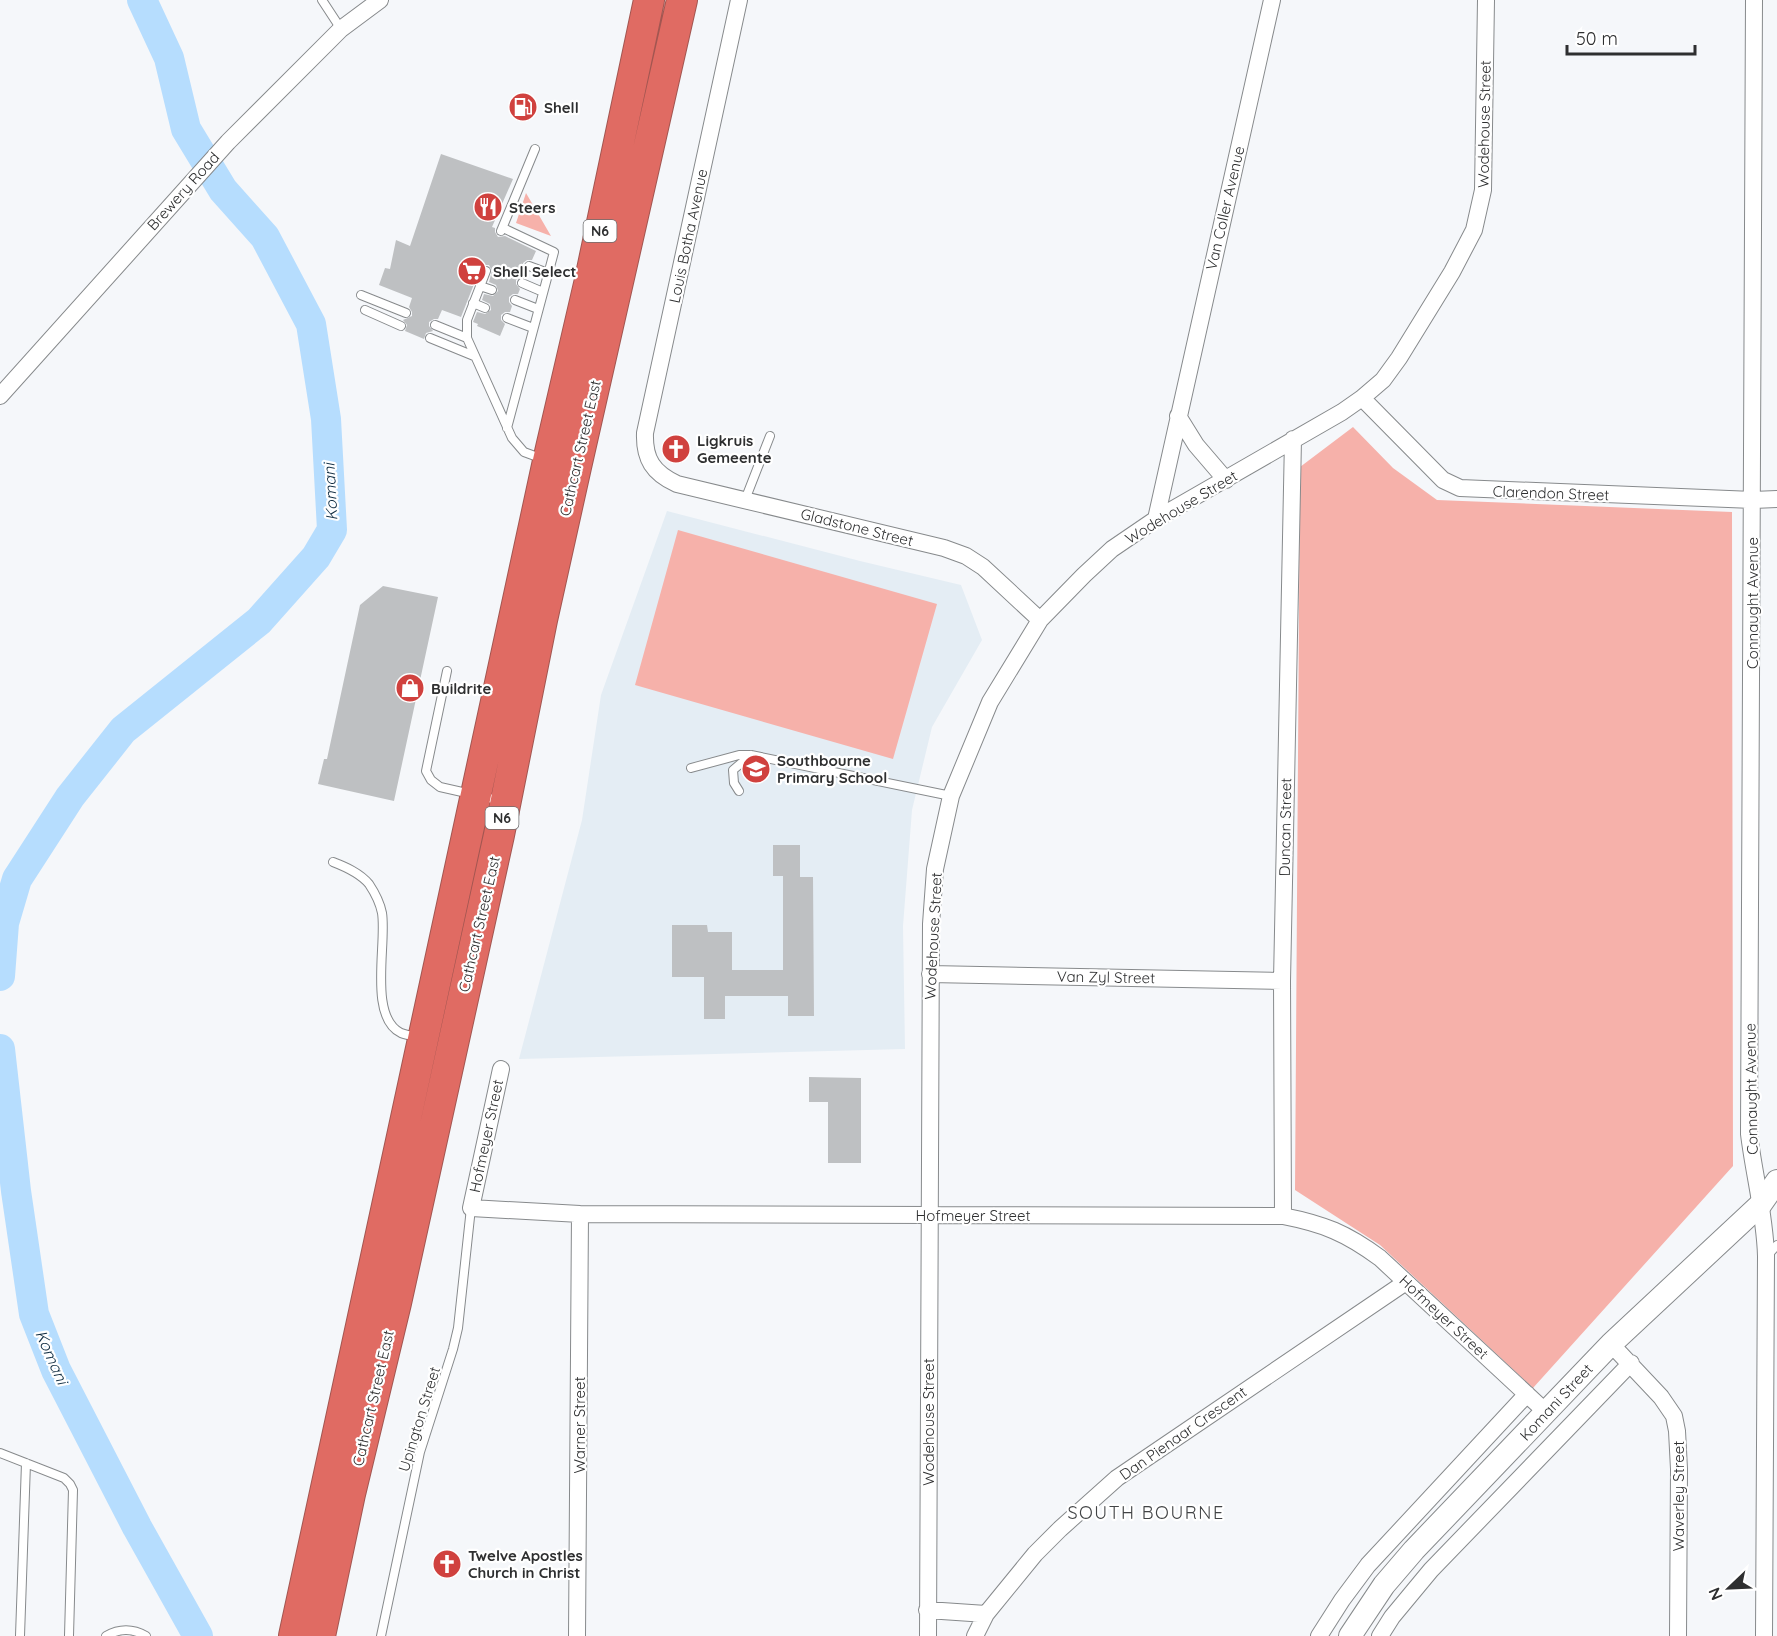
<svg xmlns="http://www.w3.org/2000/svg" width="1777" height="1636" font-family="Quicksand,sans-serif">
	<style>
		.built { fill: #e4edf4 }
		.green { fill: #f6b1aa }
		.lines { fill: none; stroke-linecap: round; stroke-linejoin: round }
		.river { stroke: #b6ddfe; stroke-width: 30 }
		.building { fill: #bec0c2 }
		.lane-casing { stroke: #878a8c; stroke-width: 10 }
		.street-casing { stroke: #878a8c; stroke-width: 18 }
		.secondary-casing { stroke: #878a8c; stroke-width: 24 }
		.highway-casing { stroke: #a25651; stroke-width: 32 }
		.lane { stroke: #fff; stroke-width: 8 }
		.street { stroke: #fff; stroke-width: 16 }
		.secondary { stroke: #fff; stroke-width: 22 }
		.highway { stroke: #e06b63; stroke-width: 30 }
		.labels { text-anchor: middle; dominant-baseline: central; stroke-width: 4.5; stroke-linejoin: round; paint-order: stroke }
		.shield { fill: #fff; stroke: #6d6d6e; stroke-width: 1.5 }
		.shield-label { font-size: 14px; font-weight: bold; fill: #2e2f30 }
		.poi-label { font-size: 15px; font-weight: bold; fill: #2e2f30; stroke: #fff; text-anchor: start }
		.street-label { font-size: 15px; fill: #2e2f30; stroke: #fff }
		.water-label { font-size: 16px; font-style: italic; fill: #0e2b41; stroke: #fff }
		.quarter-label { font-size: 18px; letter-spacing: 1.5px; fill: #424446; stroke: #fff }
	</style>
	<rect width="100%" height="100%" fill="#f5f7fa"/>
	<!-- built -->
	<path class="built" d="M 667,511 L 860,561 L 961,585 L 982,640 L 932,727 L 912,810 L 903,926 L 905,1049 L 519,1059 L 582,820 L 601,695 Z"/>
	<!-- green -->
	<path class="green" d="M 526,193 L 551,236 L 516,223 Z
		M 1353,427 L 1393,468 L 1437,500 L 1732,512 L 1733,1166 L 1533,1388 L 1380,1245 L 1295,1190 L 1300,467 Z
		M 678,530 L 937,604 L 893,759 L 635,685 Z"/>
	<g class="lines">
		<!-- river -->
		<path class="river" d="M 0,976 L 4,923 L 17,879 L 70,797 L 123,730 L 259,621 L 316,557 L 332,530 L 326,419 L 311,324 L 265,237 L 223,190 L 186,129 L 169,58 L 142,0
			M 0,1049 L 16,1191 L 34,1314 L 56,1370 L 137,1527 L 198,1636"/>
	</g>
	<!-- building -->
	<path class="building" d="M 441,154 L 513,179 L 492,227 L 495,228 L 495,232 L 498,237 L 505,236 L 536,251 L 532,260 L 527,260 L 523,263 L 523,268 L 527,272 L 525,277 L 521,277 L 516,280 L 516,284 L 520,289 L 518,294 L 513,294 L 509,297 L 509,302 L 512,306 L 510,312 L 505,312 L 501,315 L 501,320 L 505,324 L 500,336 L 477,326 L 478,324 L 473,322 L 477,312 L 485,314 L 491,310 L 490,304 L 482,300 L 484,294 L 493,296 L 498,291 L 496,285 L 489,282 L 492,271 L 489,265 L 484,265 L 480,269 L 461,317 L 442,310 L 438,319 L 434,319 L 429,322 L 429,326 L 433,331 L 426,333 L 424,339 L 405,331 L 407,325 L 403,320 L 412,316 L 412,312 L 409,307 L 412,298 L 379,285 L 385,268 L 390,269 L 396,240 L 410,246 Z
		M 383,586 L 438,597 L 394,801 L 318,784 L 324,759 L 327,759 L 360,605 Z
		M 773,845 L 800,845 L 800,877 L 813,877 L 814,1016 L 788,1016 L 788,996 L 725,996 L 725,1019 L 704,1019 L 704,977 L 672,977 L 672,925 L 707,925 L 708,932 L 732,932 L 732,970 L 783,970 L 783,876 L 773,876 Z
		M 809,1077 L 861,1078 L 861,1163 L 828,1163 L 828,1102 L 809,1102 Z"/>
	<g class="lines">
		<!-- lane casing -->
		<g class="lane-casing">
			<path id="lane" d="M 322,0 L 341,29
				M 503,228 L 554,252 L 507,428
				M 501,231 L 535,149
				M 529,266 L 548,273
				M 486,271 L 467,320 L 467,338 L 512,438 L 524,452 L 543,459
				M 522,283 L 543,292
				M 480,286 L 492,290
				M 361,295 L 406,313
				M 515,300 L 538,309
				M 473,303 L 485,308
				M 365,310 L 401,326
				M 507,318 L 533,328
				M 435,325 L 467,338
				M 430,338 L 474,356
				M 745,500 L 770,436
				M 447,671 L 426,771 L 431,780 L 440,787 L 502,801
				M 691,768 L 739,755 L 751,755 L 951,796
				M 739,791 L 734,783 L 733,770 L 751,755
				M 333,862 C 346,867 360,873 369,884 C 375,893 380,903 382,913 C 387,943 368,1017 401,1033 C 406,1035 413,1036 419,1037
				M 1767,1256 L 1777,1245
				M 0,1453 L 64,1478 L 70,1484 L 73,1490 L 69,1636
				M 20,1636 L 26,1463
				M 106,1636 C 120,1628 132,1628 146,1636
				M 381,1636 L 420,1452 L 453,1349 L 458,1328 L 471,1208"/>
		</g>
		<!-- street casing -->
		<g class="street-casing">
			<path id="street" d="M 739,0 L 645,433 C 644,459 653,473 677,484 L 944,548 L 966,556 L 983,567 L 1040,620
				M 1754,0 L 1749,1134 C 1754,1175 1765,1215 1766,1256 L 1764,1636
				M 0,396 L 228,142 L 341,29 L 380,0
				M 1362,398 L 1443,480 L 1460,488 L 1753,500 L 1777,499
				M 1178,416 L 1196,445 L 1226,480
				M 1156,519 L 1272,0
				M 930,974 L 1282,981
				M 501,1069 L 471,1208 L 580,1214 L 1283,1216 C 1324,1224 1346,1233 1380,1258 L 1547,1413
				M 1283,1216 L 1282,981 L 1293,439
				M 1611,1344 L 1661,1397 L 1674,1416 L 1677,1431 L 1679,1469 L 1678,1636
				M 927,1610 L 986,1614
				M 577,1636 L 580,1214
				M 928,1636 L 931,924 L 935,869 L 951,796 L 990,702 L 1040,620 L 1084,575 L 1112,549 L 1156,519 L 1342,412 L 1362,398 L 1383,380 L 1399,358 L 1452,272 L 1474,230 L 1483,190 L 1486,0
				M 975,1636 L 986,1614 L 1035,1554 L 1060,1529 L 1117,1478 L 1406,1282
				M 1319,1636 L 1342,1600 L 1368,1565 L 1527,1394
				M 1380,1636 L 1392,1617 L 1431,1570 L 1631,1363"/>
		</g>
		<!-- secondary casing -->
		<g class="secondary-casing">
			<path id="secondary" d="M 1350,1636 L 1384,1585 L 1414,1550 L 1611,1344 L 1761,1204 L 1777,1181"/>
		</g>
		<!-- highway casing -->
		<g class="highway-casing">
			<path id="highway" d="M 294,1636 L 548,461 L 589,284 L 649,0
				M 320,1636 L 350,1494 L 396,1303 L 499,835 L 542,620 L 576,467 L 682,0"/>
		</g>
		<!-- lane -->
		<use href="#lane" class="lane"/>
		<!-- street -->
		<use href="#street" class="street"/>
		<!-- secondary -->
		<use href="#secondary" class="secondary"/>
		<!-- highway -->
		<use href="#highway" class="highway"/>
	</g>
	<!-- icons -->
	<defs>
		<g id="fuel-disc" transform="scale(1.5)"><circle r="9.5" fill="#d0413e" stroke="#fff"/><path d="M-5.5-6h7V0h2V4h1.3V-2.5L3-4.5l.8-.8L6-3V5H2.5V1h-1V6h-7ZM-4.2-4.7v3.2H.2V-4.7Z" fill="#fff"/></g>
		<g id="restaurant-disc" transform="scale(1.5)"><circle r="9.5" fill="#d0413e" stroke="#fff"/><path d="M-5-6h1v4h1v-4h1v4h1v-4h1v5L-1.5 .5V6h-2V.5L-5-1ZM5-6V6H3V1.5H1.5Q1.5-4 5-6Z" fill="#fff"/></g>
		<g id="supermarket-disc" transform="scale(1.5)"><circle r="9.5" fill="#d0413e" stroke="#fff"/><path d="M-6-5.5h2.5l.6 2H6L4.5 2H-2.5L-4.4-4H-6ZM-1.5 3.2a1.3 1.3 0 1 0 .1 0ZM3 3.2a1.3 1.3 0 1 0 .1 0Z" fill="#fff"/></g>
		<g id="church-disc" transform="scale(1.5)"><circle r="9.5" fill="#d0413e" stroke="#fff"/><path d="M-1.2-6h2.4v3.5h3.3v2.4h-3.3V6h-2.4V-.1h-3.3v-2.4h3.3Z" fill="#fff"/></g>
		<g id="shop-disc" transform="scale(1.5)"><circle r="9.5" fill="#d0413e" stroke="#fff"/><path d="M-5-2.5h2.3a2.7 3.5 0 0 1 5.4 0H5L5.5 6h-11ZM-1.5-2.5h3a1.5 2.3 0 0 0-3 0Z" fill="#fff"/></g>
		<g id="school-disc" transform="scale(1.5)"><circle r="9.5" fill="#d0413e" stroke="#fff"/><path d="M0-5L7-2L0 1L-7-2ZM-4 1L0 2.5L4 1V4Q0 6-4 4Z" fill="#fff"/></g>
	</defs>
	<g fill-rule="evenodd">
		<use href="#fuel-disc" x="523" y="107"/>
		<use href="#restaurant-disc" x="488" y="207"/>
		<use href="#supermarket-disc" x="472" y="271"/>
		<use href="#church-disc" x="676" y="449"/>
		<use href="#shop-disc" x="410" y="688"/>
		<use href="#school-disc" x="756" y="769"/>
		<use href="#church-disc" x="447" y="1564"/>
	</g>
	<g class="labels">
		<!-- shield labels -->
		<g class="shield">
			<rect x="583.5" y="220" width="33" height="22" rx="4.5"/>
			<rect x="485.5" y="807" width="33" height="22" rx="4.5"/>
		</g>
		<g class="shield-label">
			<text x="600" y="231">N6</text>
			<text x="502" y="818">N6</text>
		</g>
		<!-- poi labels -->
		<g class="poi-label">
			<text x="544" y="107">Shell</text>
			<text x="509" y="207">Steers</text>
			<text x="493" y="271">Shell Select</text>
			<text x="697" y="440">Ligkruis<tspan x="697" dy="17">Gemeente</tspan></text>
			<text x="431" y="688">Buildrite</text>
			<text x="777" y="760">Southbourne<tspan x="777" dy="17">Primary School</tspan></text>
			<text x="468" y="1555">Twelve Apostles<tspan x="468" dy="17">Church in Christ</tspan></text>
		</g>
		<!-- street labels -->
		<g class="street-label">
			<text transform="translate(1484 124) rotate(-89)">Wodehouse Street</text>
			<text transform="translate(183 191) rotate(-48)">Brewery Road</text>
			<text transform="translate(1225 208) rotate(-77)">Van Coller Avenue</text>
			<text transform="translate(688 236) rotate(-78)">Louis Botha Avenue</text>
			<text transform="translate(580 448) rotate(-77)">Cathcart Street East</text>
			<text transform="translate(1551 493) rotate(2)">Clarendon Street</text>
			<text transform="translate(1181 507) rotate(-31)">Wodehouse Street</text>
			<text transform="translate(857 527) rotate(14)">Gladstone Street</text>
			<text transform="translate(1752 603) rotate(-90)">Connaught Avenue</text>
			<text transform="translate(1285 827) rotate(-89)">Duncan Street</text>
			<text transform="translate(479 924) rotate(-77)">Cathcart Street East</text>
			<text transform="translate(933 936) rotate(-87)">Wodehouse Street</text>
			<text transform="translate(1106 977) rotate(1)">Van Zyl Street</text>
			<text transform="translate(1751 1089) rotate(-91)">Connaught Avenue</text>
			<text transform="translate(486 1136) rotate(-78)">Hofmeyer Street</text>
			<text x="973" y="1215">Hofmeyer Street</text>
			<text transform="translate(1444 1317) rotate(43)">Hofmeyer Street</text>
			<text transform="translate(373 1398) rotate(-77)">Cathcart Street East</text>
			<text transform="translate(1556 1402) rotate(-47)">Komani Street</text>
			<text transform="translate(419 1419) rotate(-73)">Upington Street</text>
			<text transform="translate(928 1422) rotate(-90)">Wodehouse Street</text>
			<text transform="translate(579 1425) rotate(-90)">Warner Street</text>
			<text transform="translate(1183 1433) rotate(-35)">Dan Pienaar Crescent</text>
			<text transform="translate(1678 1496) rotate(-90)">Waverley Street</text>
		</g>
		<!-- water labels -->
		<g class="water-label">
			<text transform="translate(330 492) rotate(-93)">Komani</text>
			<text transform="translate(52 1357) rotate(66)">Komani</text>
		</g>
		<!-- quarter labels -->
		<g class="quarter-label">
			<text x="1146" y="1512">SOUTH BOURNE</text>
		</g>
	</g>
	<!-- north arrow -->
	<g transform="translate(1729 1588) rotate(247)" stroke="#ffffff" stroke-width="4.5" paint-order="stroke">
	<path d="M0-4.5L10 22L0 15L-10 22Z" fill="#2e2f30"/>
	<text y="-9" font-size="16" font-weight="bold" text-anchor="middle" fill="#2e2f30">N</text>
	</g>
	<!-- scale -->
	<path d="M1567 45v9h128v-9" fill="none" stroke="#2e2f30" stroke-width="3"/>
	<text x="1576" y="45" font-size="18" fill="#2e2f30" stroke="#ffffff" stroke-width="4.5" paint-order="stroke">50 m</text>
</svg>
